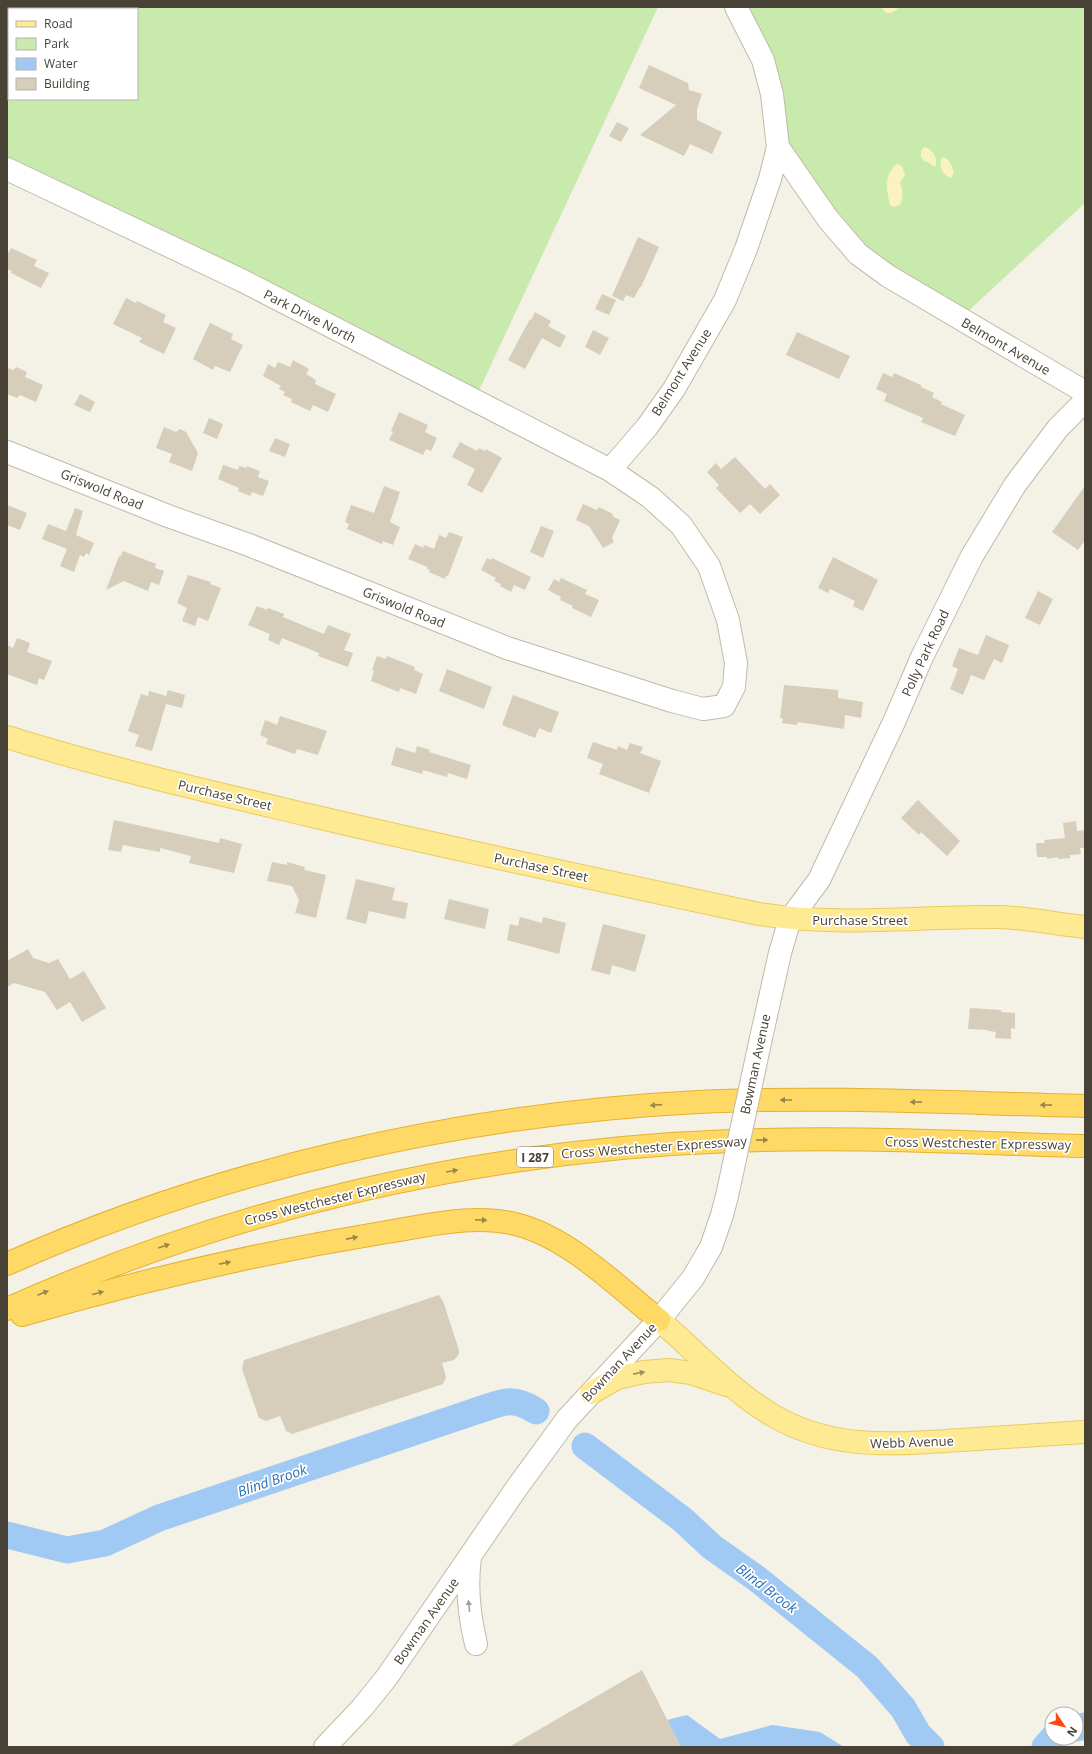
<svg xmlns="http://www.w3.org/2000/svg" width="1092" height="1754" font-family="'Open Sans',sans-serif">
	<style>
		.green { fill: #c9eaad; fill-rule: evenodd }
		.sand { fill: #faf3c0 }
		.water { fill: #a0caf3 }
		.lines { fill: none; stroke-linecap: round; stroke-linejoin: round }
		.river { stroke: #a0caf3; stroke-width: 27 }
		.building { fill: #d6cebb }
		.minor-casing { stroke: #c0baa8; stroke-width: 24 }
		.major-casing { stroke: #e9cb60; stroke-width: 24 }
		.highway-casing { stroke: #e4b130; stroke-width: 24 }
		.minor { stroke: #fff; stroke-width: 22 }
		.major { stroke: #ffea94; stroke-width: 22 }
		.highway { stroke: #ffd966; stroke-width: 22 }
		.minor-bridge-casing { stroke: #c0baa8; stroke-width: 24; stroke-linecap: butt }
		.minor-bridge { stroke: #fff; stroke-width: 22 }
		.oneway { fill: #9a864b }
		.oneway2 { fill: #9a8e60 }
		.oneway3 { fill: #a3a09a }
		.labels { text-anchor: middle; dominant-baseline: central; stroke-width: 3.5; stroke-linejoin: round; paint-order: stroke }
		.shield { fill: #fff; stroke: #7e7b72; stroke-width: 1 }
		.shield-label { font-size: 12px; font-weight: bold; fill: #474235 }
		.street-label { font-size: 13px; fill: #474235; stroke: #fff }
		.water-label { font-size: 14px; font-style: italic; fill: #2a6fb8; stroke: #fff }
	</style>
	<rect width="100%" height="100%" fill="#f4f1e6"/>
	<!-- green -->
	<path class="green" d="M 7,7 L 658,7 L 476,397 L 7,171 ZM 9,9 L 137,9 L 137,99 L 9,99 Z
		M 739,7 L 1085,7 L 1085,203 L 964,315 L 863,251 L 785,145 Z"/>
	<!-- sand -->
	<path class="sand" d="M 882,7 L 899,7 C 894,13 886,17 882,7 Z
		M 924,147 C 933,149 939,159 935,167 L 928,162 L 925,162 L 921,157 L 921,151 Z
		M 942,157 C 950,158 952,167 954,173 L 951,178 C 942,175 938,165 942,157 Z
		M 897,164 L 902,166 L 905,175 L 900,183 C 903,190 903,199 900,205 L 894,207 L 890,205 C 887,191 883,175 897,164 Z"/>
	<!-- water -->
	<path class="water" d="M 687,1715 L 720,1739 L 772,1725 L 820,1732 L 844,1747 L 681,1747 L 667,1720 Z"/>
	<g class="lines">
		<!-- river -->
		<path class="river" d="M 585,1446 L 683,1520 L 712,1547 L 756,1578 L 867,1667 L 903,1708 L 918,1734 L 931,1747
			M 7,1535 L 67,1550 L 105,1543 L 159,1518 L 476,1411 C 502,1403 511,1395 536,1411
			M 1076,1728 L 1085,1726
			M 1045,1747 L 1053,1738"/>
	</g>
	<!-- building -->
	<path class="building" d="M 649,65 L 688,83 L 689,90 L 702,94 L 697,109 L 697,120 L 722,132 L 712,154 L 690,144 L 684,156 L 640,135 L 676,105 L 639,88 Z
		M 617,122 L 629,128 L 621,142 L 609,136 Z
		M 638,237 L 659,247 L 641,287 L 640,287 L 634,298 L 626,295 L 623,301 L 612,296 Z
		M 11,248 L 37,260 L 34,266 L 49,273 L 41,288 L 11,273 L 12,271 L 7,269 L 7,255 Z
		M 602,294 L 616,300 L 609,315 L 595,309 Z
		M 126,298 L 136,303 L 137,301 L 166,315 L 163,322 L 176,328 L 164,354 L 139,342 L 142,338 L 113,324 Z
		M 535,312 L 551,321 L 548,326 L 566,336 L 560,348 L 542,338 L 525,369 L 508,360 L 530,319 L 531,320 Z
		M 210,323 L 233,334 L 231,339 L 243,345 L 230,372 L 215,366 L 213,370 L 193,359 Z
		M 593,330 L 609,338 L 600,355 L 585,347 Z
		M 797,332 L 850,356 L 839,379 L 786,355 Z
		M 293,360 L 309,369 L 306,374 L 316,380 L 315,384 L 336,394 L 328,412 L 313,405 L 310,411 L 291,402 L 292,399 L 283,395 L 285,392 L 279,389 L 281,386 L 263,376 L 268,364 L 275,368 L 278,362 L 290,367 Z
		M 16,367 L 27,372 L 25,377 L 43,385 L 36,402 L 20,395 L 17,398 L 7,394 L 7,368 L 14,370 Z
		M 883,373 L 892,377 L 894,373 L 921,385 L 921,387 L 934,393 L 932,397 L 942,402 L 941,404 L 965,415 L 955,436 L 921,422 L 923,418 L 884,401 L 887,394 L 876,389 Z
		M 80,394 L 95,402 L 90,412 L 74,405 Z
		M 399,412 L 428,425 L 425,432 L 437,438 L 431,451 L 426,449 L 423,455 L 389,440 L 393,432 L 391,431 Z
		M 209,418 L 223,424 L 217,439 L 203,433 Z
		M 164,427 L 176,432 L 180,429 L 186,432 L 198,453 L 192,471 L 169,462 L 172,454 L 156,448 Z
		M 275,438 L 290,444 L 285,457 L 269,451 Z
		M 460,442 L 477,451 L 479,448 L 485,451 L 486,449 L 502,458 L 482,493 L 467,485 L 475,469 L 452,457 Z
		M 735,457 L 765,489 L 770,484 L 780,495 L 760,514 L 750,504 L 740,513 L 716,488 L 719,485 L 707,472 L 716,463 L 721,469 Z
		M 223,465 L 238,470 L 239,466 L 247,468 L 247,466 L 260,471 L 258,477 L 269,481 L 263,496 L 252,492 L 250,496 L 238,491 L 239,488 L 218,479 Z
		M 384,486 L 400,492 L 390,522 L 400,527 L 393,545 L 383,541 L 382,544 L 347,529 L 349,524 L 345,522 L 351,505 L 374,513 Z
		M 1085,486 L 1085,540 L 1078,550 L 1052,532 Z
		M 583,504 L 597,510 L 599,507 L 613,514 L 612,516 L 620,520 L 612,538 L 614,542 L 603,548 L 589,526 L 576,520 Z
		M 7,505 L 27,513 L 20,530 L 7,525 Z
		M 75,508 L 83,511 L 76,535 L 94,543 L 89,555 L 86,553 L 84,557 L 80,555 L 74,572 L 60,566 L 67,549 L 42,539 L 48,524 L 66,531 Z
		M 541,526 L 554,531 L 543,558 L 530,552 Z
		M 449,532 L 463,537 L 448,576 L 446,576 L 445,579 L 429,572 L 430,570 L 427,569 L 427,567 L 408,559 L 415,544 L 423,548 L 424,545 L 434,549 L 439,535 L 446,538 Z
		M 123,551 L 156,564 L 155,568 L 164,571 L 159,585 L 151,582 L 148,591 L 124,581 L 106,590 L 119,556 L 120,557 Z
		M 833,557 L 878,580 L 863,611 L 853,606 L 855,601 L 830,589 L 828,593 L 818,588 Z
		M 487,558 L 491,560 L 492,558 L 531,577 L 525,590 L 514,585 L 511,592 L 500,586 L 501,584 L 494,581 L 496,578 L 481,570 Z
		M 188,575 L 211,582 L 210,584 L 221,588 L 208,621 L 198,617 L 195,626 L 182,621 L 187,608 L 177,603 Z
		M 561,578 L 587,590 L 585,594 L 599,600 L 591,617 L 572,608 L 573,606 L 560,600 L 561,597 L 548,590 L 554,579 L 559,582 Z
		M 1038,591 L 1053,599 L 1040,625 L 1025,618 Z
		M 257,606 L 267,610 L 268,608 L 284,614 L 283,617 L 324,634 L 328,625 L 351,634 L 344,650 L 353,653 L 348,667 L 318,656 L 319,653 L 282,638 L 279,645 L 268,640 L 270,634 L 248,625 Z
		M 986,635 L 1009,645 L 1002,663 L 994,659 L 984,680 L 971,675 L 963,695 L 950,689 L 958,669 L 952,666 L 959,648 L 978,655 Z
		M 17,638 L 30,643 L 27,652 L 52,661 L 44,680 L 39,678 L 37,685 L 7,674 L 7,645 L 13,648 Z
		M 377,656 L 386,659 L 387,656 L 415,667 L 414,670 L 423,674 L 416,694 L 400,688 L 399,692 L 371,681 L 374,671 L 372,670 Z
		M 447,669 L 492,687 L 484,709 L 439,691 Z
		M 784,685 L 838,690 L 838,698 L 863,702 L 861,718 L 845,715 L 844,729 L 798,722 L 797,725 L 782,723 L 783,719 L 780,718 Z
		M 168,690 L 185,695 L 182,708 L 166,704 L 152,751 L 135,746 L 139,735 L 128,731 L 141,694 L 148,696 L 149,691 L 166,696 Z
		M 513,695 L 559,712 L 551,733 L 539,728 L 535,738 L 502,725 Z
		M 280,716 L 327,731 L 318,755 L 297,749 L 295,754 L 266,744 L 268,739 L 260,735 L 265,720 L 277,725 Z
		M 593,742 L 617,750 L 618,746 L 627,750 L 630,743 L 643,747 L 640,753 L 661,761 L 649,793 L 599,774 L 603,764 L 587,758 Z
		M 417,746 L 430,750 L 429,752 L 471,765 L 467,779 L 448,773 L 447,777 L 423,770 L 422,774 L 391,765 L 396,747 L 415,753 Z
		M 918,800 L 960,841 L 947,856 L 921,832 L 919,835 L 901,818 Z
		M 114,820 L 219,843 L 220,838 L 242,844 L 234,873 L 189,863 L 191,856 L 160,848 L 160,852 L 123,845 L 121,852 L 108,850 Z
		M 1076,821 L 1077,831 L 1085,830 L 1085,848 L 1080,848 L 1081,854 L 1070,855 L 1070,858 L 1058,859 L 1058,857 L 1047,859 L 1047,857 L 1037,857 L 1036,843 L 1045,843 L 1044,840 L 1065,838 L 1063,823 Z
		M 272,862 L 287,865 L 287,862 L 305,867 L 304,870 L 326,875 L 316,918 L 295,913 L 299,900 L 292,886 L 267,881 Z
		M 356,879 L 395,888 L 392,900 L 408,903 L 405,919 L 369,911 L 366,924 L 346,919 Z
		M 449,899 L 489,909 L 485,929 L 444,919 Z
		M 520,917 L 542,923 L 543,917 L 566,923 L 559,954 L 507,940 L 510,924 L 518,926 Z
		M 603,924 L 646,935 L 635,972 L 612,965 L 610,975 L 591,970 Z
		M 28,949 L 33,958 L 49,963 L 58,959 L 70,979 L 84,971 L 106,1008 L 82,1022 L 70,1002 L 57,1010 L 45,992 L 14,983 L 7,987 L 7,961 Z
		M 970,1008 L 1001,1010 L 1001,1012 L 1015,1013 L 1015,1029 L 1011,1028 L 1011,1039 L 995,1038 L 996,1032 L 988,1031 L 988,1030 L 968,1029 Z
		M 439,1295 L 443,1301 L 459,1350 L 459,1354 L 454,1360 L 442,1363 L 446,1377 L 443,1384 L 292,1434 L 286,1431 L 280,1416 L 266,1421 L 259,1418 L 242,1369 L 244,1360 Z
		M 642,1670 L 681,1747 L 509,1747 Z"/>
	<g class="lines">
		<!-- minor casing -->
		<g class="minor-casing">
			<path id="minor" d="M 736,7 L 763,60 L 772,94 L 778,147 L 828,219 L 858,254 L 888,276 L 1085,392
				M 7,169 L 243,281 L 610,470 L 650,497 L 681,525 L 709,566 L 728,620 L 736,663 L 734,687 L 724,706 L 703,709 L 672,701 L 507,648 L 249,545 L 168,516 L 7,452
				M 610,470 L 647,427 L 674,389 L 725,300 L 746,249 L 770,179 L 778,147
				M 761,1038 L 780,953 L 790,919 L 819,880 L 894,722 L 922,657 L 972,556 L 1015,485 L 1058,428 L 1085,401
				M 470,1558 C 466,1587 469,1615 476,1644
				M 325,1747 L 362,1708 L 387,1677 L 516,1489 L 567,1419 L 659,1320 L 693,1278 L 711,1247 L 722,1215 L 727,1196"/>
		</g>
		<!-- major casing -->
		<g class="major-casing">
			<path id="major" d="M 7,737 C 106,768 207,791 308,815 C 458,850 608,882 759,914 C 839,927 919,916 1000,917 C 1028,918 1057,924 1085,927
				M 659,1320 C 696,1351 730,1390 772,1415 C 833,1451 894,1444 961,1440 C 1002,1437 1044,1435 1085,1432
				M 591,1393 L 617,1378 L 644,1372 L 669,1370 L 691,1373 L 727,1385"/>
		</g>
		<!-- highway casing -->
		<g class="highway-casing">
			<path id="highway" d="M 7,1264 C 222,1168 463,1114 698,1102 C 827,1096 956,1103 1085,1106
				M 7,1309 C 235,1207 481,1150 731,1141 C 849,1136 967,1143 1085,1146
				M 22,1315 C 142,1280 264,1252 387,1232 C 430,1225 476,1213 519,1225 C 570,1239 617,1286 659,1320"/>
		</g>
		<!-- minor -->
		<use href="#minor" class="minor"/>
		<!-- major -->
		<use href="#major" class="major"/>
		<!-- highway -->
		<use href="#highway" class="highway"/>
		<!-- minor-bridge casing -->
		<g class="minor-bridge-casing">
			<path id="minor-bridge" d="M 727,1196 L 761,1038"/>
		</g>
		<!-- minor-bridge -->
		<use href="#minor-bridge" class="minor-bridge"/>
	</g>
	<!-- one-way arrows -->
	<defs><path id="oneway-solid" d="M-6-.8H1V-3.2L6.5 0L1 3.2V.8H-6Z"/></defs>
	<g class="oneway">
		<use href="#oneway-solid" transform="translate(786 1100) rotate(-180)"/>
		<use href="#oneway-solid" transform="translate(916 1102) rotate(-179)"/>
		<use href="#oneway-solid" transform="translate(656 1105) rotate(176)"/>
		<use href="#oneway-solid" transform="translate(1046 1105) rotate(-179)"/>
		<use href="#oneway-solid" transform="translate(762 1140) rotate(-1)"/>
		<use href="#oneway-solid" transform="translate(452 1171) rotate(-10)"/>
		<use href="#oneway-solid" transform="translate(481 1220) rotate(2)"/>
		<use href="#oneway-solid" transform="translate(352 1238) rotate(-11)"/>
		<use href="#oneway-solid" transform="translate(164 1246) rotate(-19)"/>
		<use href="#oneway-solid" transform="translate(225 1263) rotate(-11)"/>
		<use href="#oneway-solid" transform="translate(43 1293) rotate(-23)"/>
		<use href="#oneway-solid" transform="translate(98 1293) rotate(-15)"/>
	</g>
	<use class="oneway2" href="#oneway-solid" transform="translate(639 1373) rotate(-11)"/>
	<use class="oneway3" href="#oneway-solid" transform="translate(469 1606) rotate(-96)"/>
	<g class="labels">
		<!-- shield labels -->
		<rect class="shield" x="517" y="1147" width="36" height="20" rx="3"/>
		<g class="shield-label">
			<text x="535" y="1157">I 287</text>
		</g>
		<!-- street labels -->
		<g class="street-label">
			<text transform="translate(310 316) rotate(27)">Park Drive North</text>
			<text transform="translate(1006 346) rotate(30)">Belmont Avenue</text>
			<text transform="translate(681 372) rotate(-58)">Belmont Avenue</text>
			<text transform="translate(102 489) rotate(22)">Griswold Road</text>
			<text transform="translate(404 607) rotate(22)">Griswold Road</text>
			<text transform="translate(925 653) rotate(-65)">Polly Park Road</text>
			<text transform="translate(225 795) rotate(13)">Purchase Street</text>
			<text transform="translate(541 867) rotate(12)">Purchase Street</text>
			<text x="860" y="920">Purchase Street</text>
			<text transform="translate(755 1064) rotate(-78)">Bowman Avenue</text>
			<text transform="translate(978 1143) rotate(1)">Cross Westchester Expressway</text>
			<text transform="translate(654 1147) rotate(-4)">Cross Westchester Expressway</text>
			<text transform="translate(335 1198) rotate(-14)">Cross Westchester Expressway</text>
			<text transform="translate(619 1362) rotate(-47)">Bowman Avenue</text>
			<text transform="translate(912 1442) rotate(-2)">Webb Avenue</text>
			<text transform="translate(426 1621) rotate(-55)">Bowman Avenue</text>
		</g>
		<!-- water labels -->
		<g class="water-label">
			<text transform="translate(272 1480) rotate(-19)">Blind Brook</text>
			<text transform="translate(767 1588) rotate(37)">Blind Brook</text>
		</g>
	</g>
	<!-- border -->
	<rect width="1092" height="1754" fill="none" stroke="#474235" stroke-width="16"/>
	<!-- legend -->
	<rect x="8" y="8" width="130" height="92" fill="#ffffff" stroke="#b5b3ae"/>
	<rect x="16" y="21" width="20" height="6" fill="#ffea94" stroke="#b5b3ae"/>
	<text x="44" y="28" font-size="12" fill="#474235">Road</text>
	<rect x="16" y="38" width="20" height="12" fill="#c9eaad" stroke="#b5b3ae"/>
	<text x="44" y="48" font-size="12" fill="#474235">Park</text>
	<rect x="16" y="58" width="20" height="12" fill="#a0caf3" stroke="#b5b3ae"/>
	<text x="44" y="68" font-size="12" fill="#474235">Water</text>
	<rect x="16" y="78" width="20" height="12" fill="#d6cebb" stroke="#b5b3ae"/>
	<text x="44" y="88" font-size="12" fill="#474235">Building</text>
	<!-- north arrow -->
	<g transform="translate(1064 1726) rotate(125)"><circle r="19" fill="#ffffff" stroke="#b5b3ae"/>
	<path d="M0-3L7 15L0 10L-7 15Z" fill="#ff4a12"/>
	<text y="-6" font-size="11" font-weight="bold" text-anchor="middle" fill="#474235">N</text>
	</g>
</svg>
